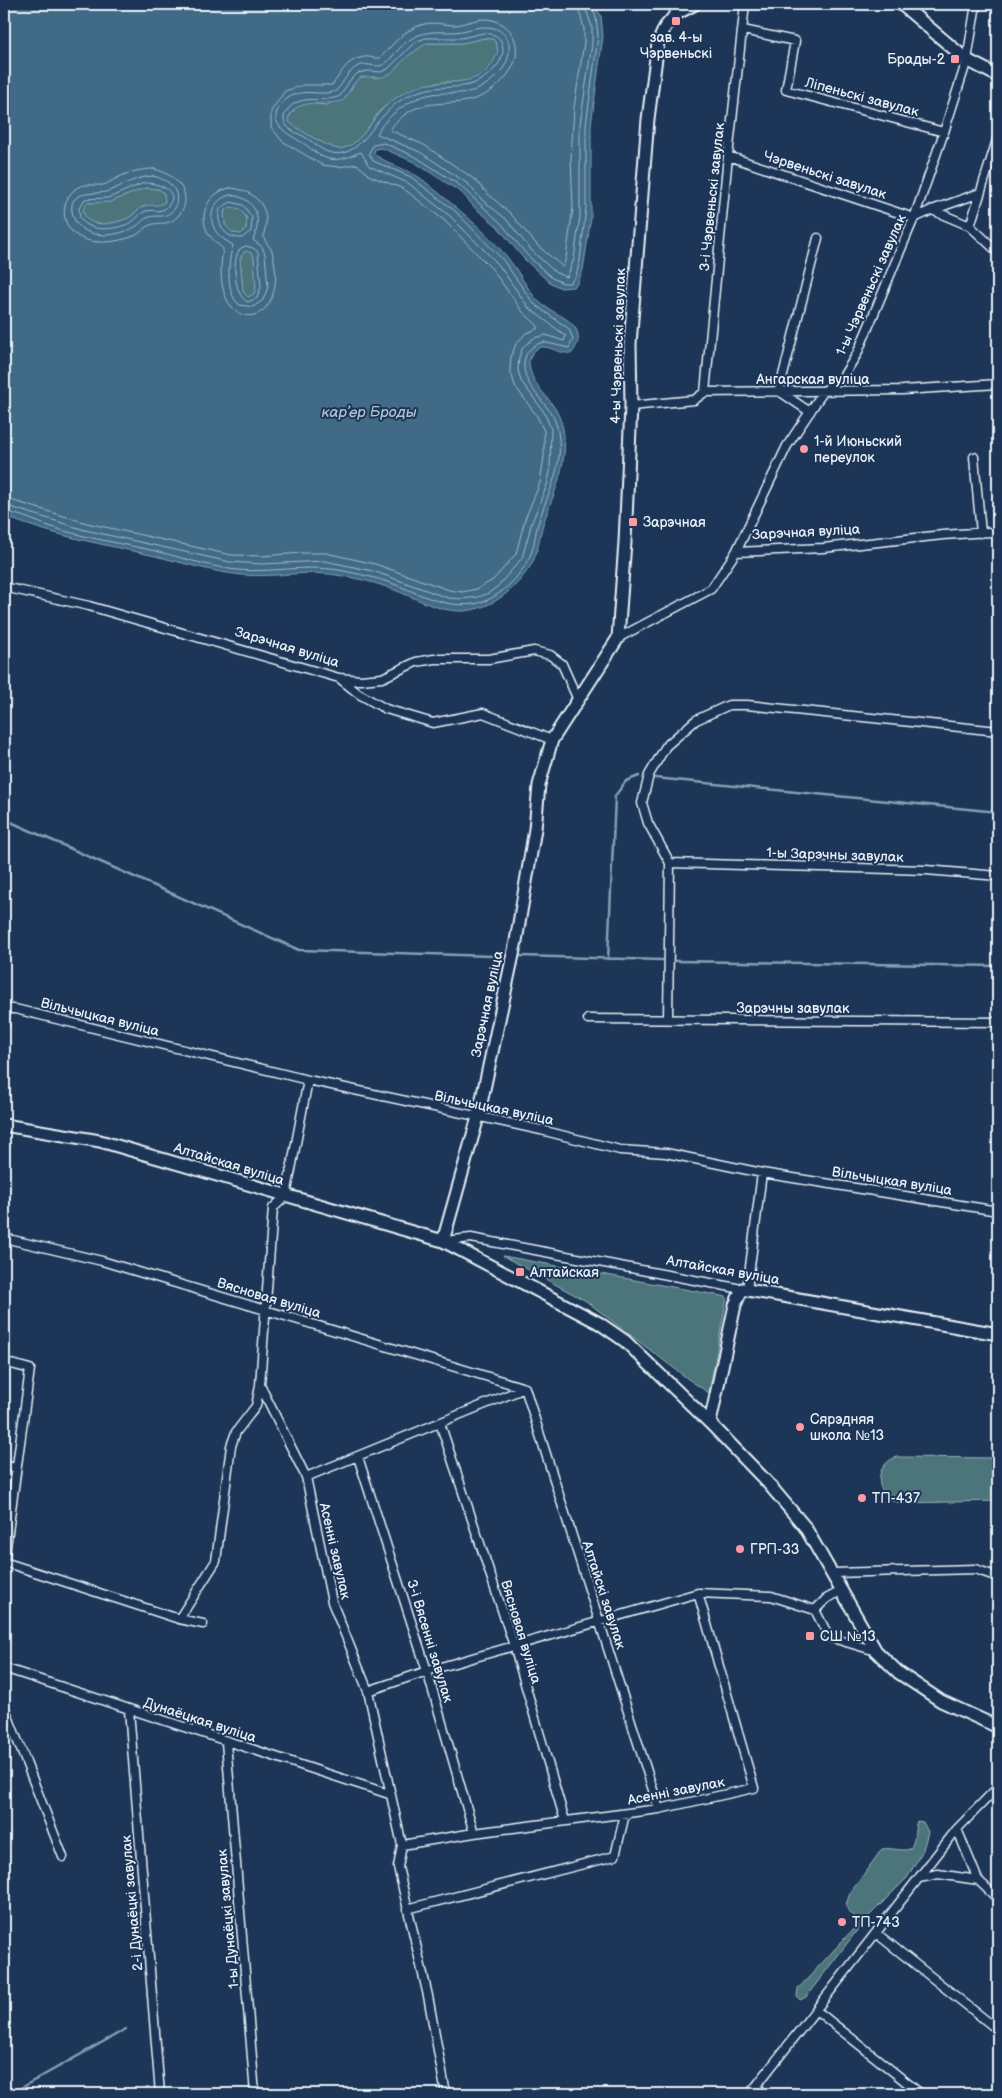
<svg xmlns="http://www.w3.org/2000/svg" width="1002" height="2098" font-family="'Balsamiq Sans',sans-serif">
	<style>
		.green { fill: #4c757a; stroke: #9ab3b9 }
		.water { fill: #3f6b86; stroke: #83a1b4; fill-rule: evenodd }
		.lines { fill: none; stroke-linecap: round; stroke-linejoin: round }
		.shore { stroke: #a4bbca; stroke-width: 1 }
		.stream { stroke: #83a1b4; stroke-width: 2.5 }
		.street-casing { stroke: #e8f1f8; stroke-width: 11 }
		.secondary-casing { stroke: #e8f1f8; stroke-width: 15 }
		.street { stroke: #1d3557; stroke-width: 8 }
		.secondary { stroke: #1d3557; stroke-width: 11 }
		.poi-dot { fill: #ff9aa2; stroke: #1d3557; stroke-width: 2 }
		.labels { text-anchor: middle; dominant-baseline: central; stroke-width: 4; stroke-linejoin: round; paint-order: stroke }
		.poi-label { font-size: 14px; fill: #e8f1f8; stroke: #1d3557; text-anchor: start }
		.street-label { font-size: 14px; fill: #e8f1f8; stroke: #1d3557 }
		.water-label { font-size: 15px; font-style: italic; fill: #adc2d0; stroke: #1d3557 }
	</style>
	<rect width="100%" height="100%" fill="#1d3557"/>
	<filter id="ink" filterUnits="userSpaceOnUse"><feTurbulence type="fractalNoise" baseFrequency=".02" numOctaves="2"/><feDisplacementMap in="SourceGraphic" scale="10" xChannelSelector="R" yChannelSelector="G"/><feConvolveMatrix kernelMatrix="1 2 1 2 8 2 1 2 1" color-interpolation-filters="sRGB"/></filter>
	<g filter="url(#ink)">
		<!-- green -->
		<path class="green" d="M 484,38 L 493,39 C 499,46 499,52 495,60 C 481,90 454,78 431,84 C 423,86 416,90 409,92 C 398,97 389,102 380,111 C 369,124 359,147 339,149 C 331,149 295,128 289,122 L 288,118 L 296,107 L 306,103 L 327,105 L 350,91 L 354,83 L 361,77 L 368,76 L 375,78 L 391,73 L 409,55 L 427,43 L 462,43 Z
			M 145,188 L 159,189 L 164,193 L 165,202 C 157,208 148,206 139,210 C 134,212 132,217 126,219 C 116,223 88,229 84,214 C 82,209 84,207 87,203 L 110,202 Z
			M 231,207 L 240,209 L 247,218 L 246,229 L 241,234 L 233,233 L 225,225 L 224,211 Z
			M 247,251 L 253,254 L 254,257 L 256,287 L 254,294 L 248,297 L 243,292 L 240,258 L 244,252 Z
			M 503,1256 L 727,1297 L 709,1393 L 688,1379 L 586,1301 Z
			M 896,1457 L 998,1458 L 998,1501 L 902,1503 C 875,1500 871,1467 896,1457 Z
			M 917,1821 L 923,1822 L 928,1832 L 923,1850 L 907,1878 L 865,1920 L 806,1997 L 800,2000 L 797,1996 L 798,1989 L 856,1926 L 856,1917 L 850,1913 L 846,1905 L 850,1893 L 882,1849 C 892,1847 900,1852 910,1849 C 917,1839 913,1831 917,1821 Z"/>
		<!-- water -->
		<path class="water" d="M 23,4 L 594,4 L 601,16 L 603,36 L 591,125 L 591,218 L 583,270 L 577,284 L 573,287 L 561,288 L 549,282 L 524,259 L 497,226 L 474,207 L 462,193 L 414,162 L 382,148 L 375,149 L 374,153 C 376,159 414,172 423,180 C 452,204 483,228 507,257 C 519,271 526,288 538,301 C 549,312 571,317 577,331 C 580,340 577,346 572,353 C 555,356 539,333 529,361 C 529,384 549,395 558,414 C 575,450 555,490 543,524 C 539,537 539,552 531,565 C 516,589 493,609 463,611 C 437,612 413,596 389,588 C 374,582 359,579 343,576 C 307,569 277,578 242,575 C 212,572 184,563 155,556 C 104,544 52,536 4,516 L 4,14 ZM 484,38 L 493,39 C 498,45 499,49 496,56 C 481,94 440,75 412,89 C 400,94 389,102 381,111 C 369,124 359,147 339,149 C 331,149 295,128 289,122 L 288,118 C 299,95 324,108 344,100 L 354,83 L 361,77 L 383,77 L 391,73 L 409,55 L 427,43 L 462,43 ZM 145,188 L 159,189 L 164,193 L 165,202 C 157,208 150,203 142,207 C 138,209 135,214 130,217 C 120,223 89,230 84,214 C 82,209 84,207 87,203 L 110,202 ZM 231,207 L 240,209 L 247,218 L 246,229 L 241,234 L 233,233 L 225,225 L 224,211 ZM 247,251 L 253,254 L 254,257 L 256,287 L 254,294 L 248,297 L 243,292 L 240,258 L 244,252 Z"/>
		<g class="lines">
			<!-- shore -->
			<path class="shore" d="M 484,33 C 492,34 500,35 502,44 C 505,52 501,62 495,68 C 468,98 446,80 415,93 C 403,97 392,106 384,115 C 369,130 355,161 328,152 C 319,149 311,140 303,136 C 293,131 283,128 284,116 C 296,90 320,105 340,96 L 350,80 L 358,73 L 368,71 L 381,72 L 388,69 L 414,43 L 425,38 L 461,38 Z
				M 154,169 C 174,173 197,195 178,216 C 167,227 161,221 150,225 C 145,227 140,234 134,236 C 113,244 76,248 66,222 C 62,211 65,198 74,190 C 83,182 93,186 103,185 C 108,184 112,180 117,178 C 129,172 141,169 154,169 Z
				M 153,176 C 170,180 181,190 175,208 C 164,221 158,213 147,218 C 143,219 139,225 135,227 C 117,237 87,240 75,221 C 61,187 95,196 109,191 C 124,185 136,177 153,176 Z
				M 144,183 C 155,182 182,190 168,206 C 161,214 154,209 146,211 C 140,213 136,220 130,223 C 115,230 90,233 80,218 L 79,208 L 85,199 L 108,198 Z
				M 230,188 C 250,189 267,202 266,223 C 266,227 263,235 264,238 C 265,243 270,246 272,251 C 294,334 207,341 223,249 C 218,244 213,240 209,235 C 197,215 208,192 230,188 Z
				M 230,195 C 256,197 263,219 253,240 L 262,247 L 265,254 L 268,287 L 263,300 L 253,307 L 240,305 C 225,295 228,260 233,245 C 228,242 222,239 217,233 C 206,218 213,199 230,195 Z
				M 231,202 L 243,205 L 252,217 L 251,231 L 242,238 C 226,239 215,225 220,209 Z
				M 246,246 L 253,248 L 258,252 L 261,287 L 257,298 L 248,302 C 234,297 231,259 240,249 Z
				M 4,498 L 87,523 L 231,555 L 262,556 L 301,553 L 326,553 L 375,564 L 449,590 L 462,592 L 477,589 L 493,580 L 516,554 L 525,519 L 540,483 L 544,457 L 544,431 L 537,416 L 515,386 L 510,369 L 511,357 L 516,344 L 526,333 L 537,329 L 538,326 L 522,311 L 492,269 L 445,221 L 404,189 L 370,176 L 357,164 L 339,167 L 322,165 L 282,141 L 271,127 L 271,111 L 285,91 L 304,85 L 332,85 C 343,72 344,61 364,57 C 370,56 374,59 380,58 C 392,45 404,30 421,25 C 432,21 444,25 455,25 C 465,24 475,19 485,19 C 514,20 526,51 508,74 C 501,83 493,91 482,96 C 456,109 427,96 403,116 C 398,121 393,124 390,130 L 424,145 L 474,179 L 488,194 L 510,213 L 537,245 L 563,267 L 566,258 L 573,208 L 571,158 L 574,107 L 584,43 L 584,28 L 577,4
				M 4,505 L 85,530 L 230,562 L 262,564 L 325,561 L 373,571 L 448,598 L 462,599 L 478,597 L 489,593 L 498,586 L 522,558 L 532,522 L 547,485 L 550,472 L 551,429 L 544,412 L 521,381 L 518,370 L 519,357 L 523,347 L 534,338 L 546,335 L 564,341 L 566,336 L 529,308 L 498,264 L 450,216 L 408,183 L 369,166 L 361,152 C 350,156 342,161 329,159 C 320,157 313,150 306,145 C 289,134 259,122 288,98 C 303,87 321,97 336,91 C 346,80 351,62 370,65 C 376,66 380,67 385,64 C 390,60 394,54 398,50 C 414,33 427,31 449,32 C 465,33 478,24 494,28 C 501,30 508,37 509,44 C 510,54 507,65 500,72 C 469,107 448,84 416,99 C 401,106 383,120 377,134 L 420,152 L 468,184 L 482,200 L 505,218 L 532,251 L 556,273 L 567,277 L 574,259 L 580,216 L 580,124 L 592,44 L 592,27 L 584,4
				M 4,512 C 23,514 42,525 61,530 C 92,539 124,544 155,551 C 180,557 204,565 229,569 C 270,575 306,562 349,572 C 363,575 377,578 391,583 C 421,594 447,610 479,603 C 502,597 524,573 532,551 C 535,542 535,533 538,524 C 548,491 566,464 557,427 C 552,405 526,391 524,368 C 523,354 530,346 543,342 L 569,348 L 573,339 L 569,329 L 534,304 L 503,260 L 455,211 L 411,177 L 373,161 L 369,153 L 373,145 L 384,143 L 416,157 L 458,184 L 501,223 L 527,255 L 552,278 L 563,283 L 570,283 L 576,276 L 580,260 L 586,208 L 586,125 L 598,36 L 596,18 L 591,4"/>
			<!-- stream -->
			<path class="stream" d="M 655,778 L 998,812
				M 4,819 L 299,950 L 492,956
				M 520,956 L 662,960
				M 608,959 L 615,796 L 626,781 L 639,776
				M 675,961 L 998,966
				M 10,2094 L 126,2029"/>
			<!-- street casing -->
			<g class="street-casing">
				<path id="street" d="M 743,30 L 795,41 L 786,90 L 944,132
					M 728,156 L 914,218 L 932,210 L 970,226 L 998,252
					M 932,210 L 980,193
					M 970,226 L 998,137
					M 705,392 L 728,156 L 745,4
					M 631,406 L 694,400 L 705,392 L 903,390 L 998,384
					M 810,412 L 779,391 L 818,238
					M 974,457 L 981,533
					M 736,552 L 787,446 L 823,392 L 842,378 L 857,354 L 914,218 L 944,132 L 967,60 L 976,4
					M 4,587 L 89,606 L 339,678 L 359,694 L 386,709 L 433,723 L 483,713 L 552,740
					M 618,638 L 711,589 L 736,552 L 823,548 L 943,535 L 988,532 L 998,535
					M 339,678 L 361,680 L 382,678 L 416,662 L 434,659 L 489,659 L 534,651 L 550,655 L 562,664 L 578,700
					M 670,863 L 926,870 L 998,876
					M 588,1019 L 998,1022
					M 668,1019 L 670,863 L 648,823 L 642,803 L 649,775 L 666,746 L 696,720 L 729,705 L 747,705 L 998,731
					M 4,1027 L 5,1013 L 9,1009 L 15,1009 L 308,1080 L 541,1130 L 620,1150 L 666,1153 L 762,1173 L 998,1211
					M 4,1238 L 102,1261 L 525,1388
					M 445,1241 L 471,1238 L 742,1289
					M 747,1290 L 762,1173
					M 4,1362 L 30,1369 L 4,1562
					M 260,1385 L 306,1477 L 332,1602 L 368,1691 L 402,1845 L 398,1867 L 428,1996 L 446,2094
					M 525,1388 L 659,1809
					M 440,1423 L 514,1646 L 565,1821
					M 358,1457 L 427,1671 L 474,1833
					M 4,1465 L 15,1468
					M 306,1477 L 525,1388
					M 4,1562 L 179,1619 L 203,1624
					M 833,1573 L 975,1569 L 998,1577
					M 841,1591 L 826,1599 L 815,1610 L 829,1637 L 876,1651
					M 179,1619 L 216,1561 L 231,1446 L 236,1432 L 256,1406 L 260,1385 L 273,1208 L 286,1196 L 308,1080
					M 4,1668 L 389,1794
					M 368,1691 L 427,1671 L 698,1593 L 771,1596 L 815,1610
					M 4,1706 L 63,1857
					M 129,1710 L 160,2094
					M 226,1742 L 255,2094
					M 957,1829 L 978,1880 L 998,1899
					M 402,1845 L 474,1833 L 659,1809 L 754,1788 L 698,1593
					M 919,1878 L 938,1874 L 978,1880
					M 407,1909 L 615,1856 L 625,1814
					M 876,1933 L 998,2030
					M 816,2010 L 921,2094
					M 756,2087 L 765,2094
					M 750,2094 L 957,1829 L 998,1787"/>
			</g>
			<!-- secondary casing -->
			<g class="secondary-casing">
				<path id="secondary" d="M 901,4 L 967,60 L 998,76
					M 4,1125 L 100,1141 L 443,1241 L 599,1323 L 625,1341 L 710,1423 L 767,1482 L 805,1527 L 876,1651 L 899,1673 L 941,1701 L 998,1727
					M 443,1241 L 478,1117 L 516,941 L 535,829 L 539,785 L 552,740 L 618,638 L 625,542 L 631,406 L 630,344 L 648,119 L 658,43 L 665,27 L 676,14 L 695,4
					M 710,1423 L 735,1305 L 742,1289 L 998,1334"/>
			</g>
			<!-- street -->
			<use href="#street" class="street"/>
			<!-- secondary -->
			<use href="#secondary" class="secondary"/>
		</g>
	</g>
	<!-- markers -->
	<g class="poi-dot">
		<rect x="671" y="16" width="10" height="10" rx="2.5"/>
		<rect x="950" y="54" width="10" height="10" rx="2.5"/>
		<circle cx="804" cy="449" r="5"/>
		<rect x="628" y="517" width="10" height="10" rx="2.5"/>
		<rect x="515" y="1267" width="10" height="10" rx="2.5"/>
		<circle cx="800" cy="1427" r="5"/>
		<circle cx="862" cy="1498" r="5"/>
		<circle cx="740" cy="1549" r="5"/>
		<rect x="805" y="1631" width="10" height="10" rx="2.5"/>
		<circle cx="842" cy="1922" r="5"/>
	</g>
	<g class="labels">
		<!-- poi labels -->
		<g class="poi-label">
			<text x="676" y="37" text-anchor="middle">зав. 4-ы<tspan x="676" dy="16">Чэрвеньскі</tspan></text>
			<text x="945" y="59" text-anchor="end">Брады-2</text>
			<text x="814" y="441">1-й Июньский<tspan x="814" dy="16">переулок</tspan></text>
			<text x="643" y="522">Зарэчная</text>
			<text x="530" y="1272">Алтайская</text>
			<text x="810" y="1419">Сярэдняя<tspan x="810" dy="16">школа №13</tspan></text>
			<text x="872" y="1498">ТП-437</text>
			<text x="750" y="1549">ГРП-33</text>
			<text x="820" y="1636">СШ №13</text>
			<text x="852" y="1922">ТП-743</text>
		</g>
		<!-- street labels -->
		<g class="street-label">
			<text transform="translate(862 97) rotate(15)">Ліпеньскі завулак</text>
			<text transform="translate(825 175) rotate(18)">Чэрвеньскі завулак</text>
			<text transform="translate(712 197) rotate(-84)">3-і Чэрвеньскі завулак</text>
			<text transform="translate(871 285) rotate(-66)">1-ы Чэрвеньскі завулак</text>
			<text transform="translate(618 346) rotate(-88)">4-ы Чэрвеньскі завулак</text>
			<text x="813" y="379">Ангарская вуліца</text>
			<text transform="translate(806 532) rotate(-3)">Зарэчная вуліца</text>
			<text transform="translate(287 647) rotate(17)">Зарэчная вуліца</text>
			<text transform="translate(835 855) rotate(2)">1-ы Зарэчны завулак</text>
			<text transform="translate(487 1004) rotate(-78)">Зарэчная вуліца</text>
			<text x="793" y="1008">Зарэчны завулак</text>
			<text transform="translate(100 1017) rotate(14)">Вільчыцкая вуліца</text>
			<text transform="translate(494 1108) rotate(12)">Вільчыцкая вуліца</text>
			<text transform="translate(229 1164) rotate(17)">Алтайская вуліца</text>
			<text transform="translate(892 1181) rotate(9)">Вільчыцкая вуліца</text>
			<text transform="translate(723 1270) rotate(10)">Алтайская вуліца</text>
			<text transform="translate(269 1298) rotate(17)">Вясновая вуліца</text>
			<text transform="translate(335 1551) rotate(77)">Асенні завулак</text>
			<text transform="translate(604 1595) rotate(72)">Алтайскі завулак</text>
			<text transform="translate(521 1632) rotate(73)">Вясновая вуліца</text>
			<text transform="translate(430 1641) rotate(73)">3-і Вясенні завулак</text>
			<text transform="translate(200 1720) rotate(18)">Дунаёцкая вуліца</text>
			<text transform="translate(676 1791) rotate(-11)">Асенні завулак</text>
			<text transform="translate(132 1903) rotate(-95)">2-і Дунаёцкі завулак</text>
			<text transform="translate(228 1919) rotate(-95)">1-ы Дунаёцкі завулак</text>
		</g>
		<!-- water labels -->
		<g class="water-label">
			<text x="369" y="412">карʼер Броды</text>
		</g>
	</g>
	<!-- margin -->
	<rect width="1002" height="2098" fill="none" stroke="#1d3557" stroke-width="20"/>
	<rect x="10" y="10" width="982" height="2078" fill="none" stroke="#e8f1f8" stroke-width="2" filter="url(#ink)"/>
</svg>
